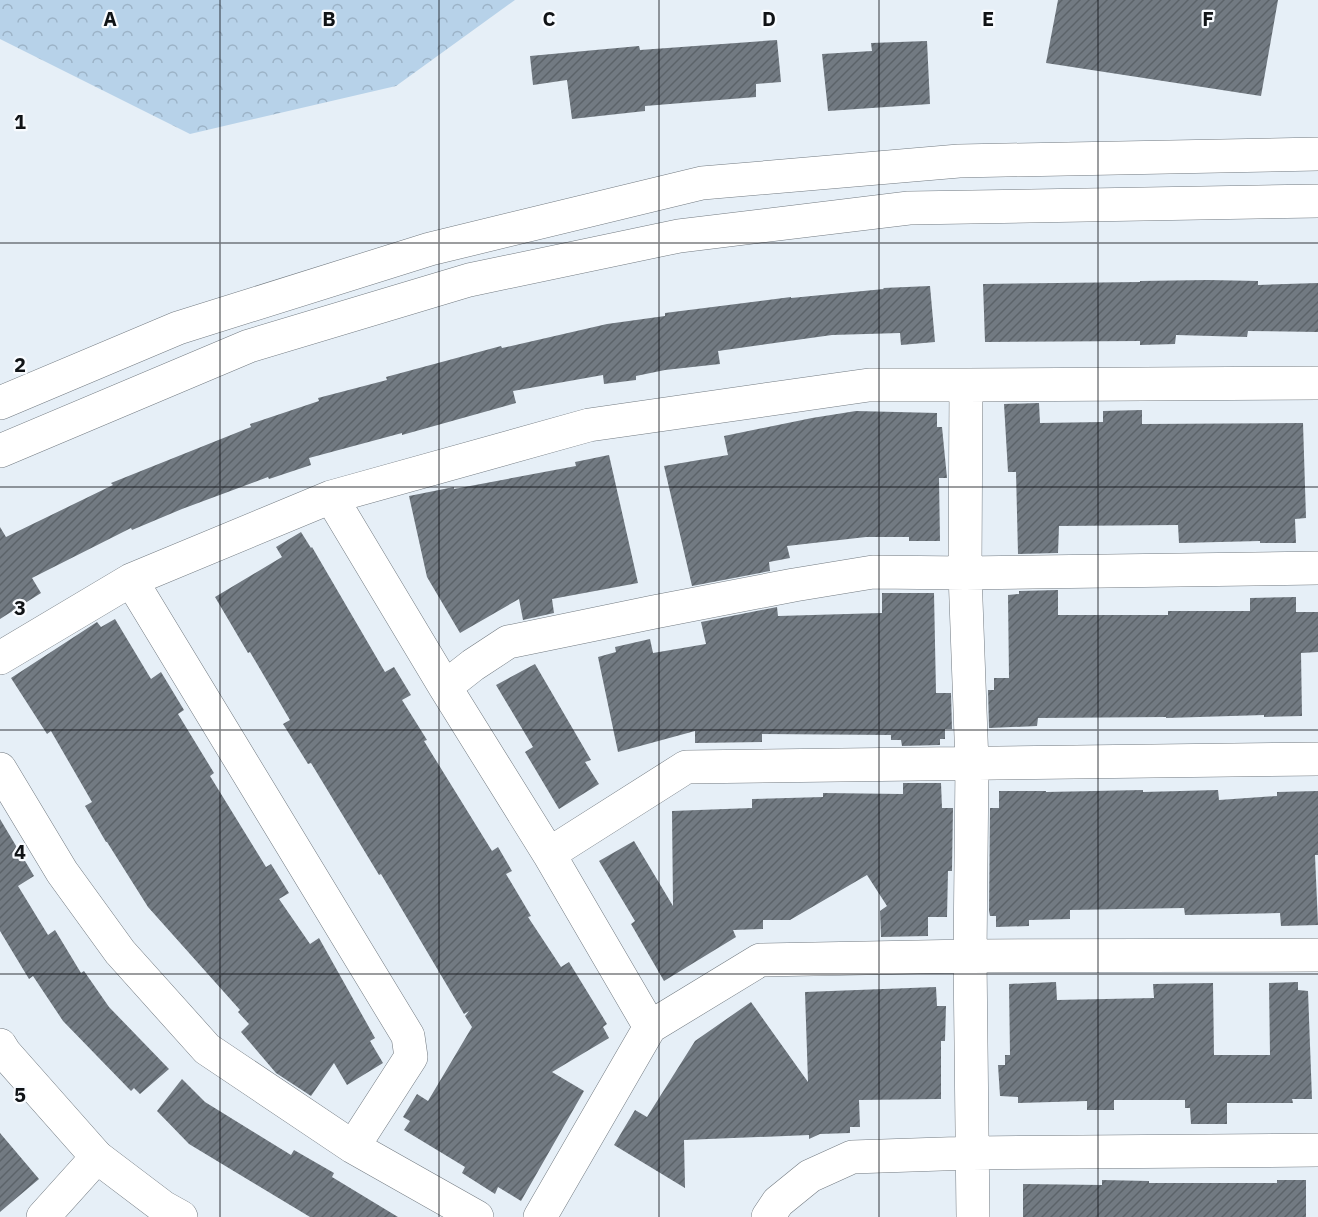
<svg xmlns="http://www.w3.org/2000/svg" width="1318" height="1217" font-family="'IBM Plex Sans',sans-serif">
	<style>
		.forest { fill: url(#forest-crowns) }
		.building { fill: url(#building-hatch) }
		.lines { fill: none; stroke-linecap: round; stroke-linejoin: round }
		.street-casing { stroke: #727a81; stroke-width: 34 }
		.secondary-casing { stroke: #727a81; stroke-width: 34 }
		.street { stroke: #fff; stroke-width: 33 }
		.secondary { stroke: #fff; stroke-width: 33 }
		.grid { fill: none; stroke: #101316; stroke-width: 1.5; stroke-opacity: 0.55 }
		.grid-label { font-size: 20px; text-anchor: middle; font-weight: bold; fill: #101316; stroke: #f8fbff; stroke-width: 4.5; stroke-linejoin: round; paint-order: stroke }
	</style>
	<defs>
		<pattern id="forest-crowns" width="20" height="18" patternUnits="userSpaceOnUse" patternTransform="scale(1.5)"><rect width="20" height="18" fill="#b7d2e9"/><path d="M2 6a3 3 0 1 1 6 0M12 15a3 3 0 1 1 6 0" fill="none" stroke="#9cb3c7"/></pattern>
		<pattern id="building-hatch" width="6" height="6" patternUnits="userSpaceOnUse" patternTransform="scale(1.5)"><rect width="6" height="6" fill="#727a82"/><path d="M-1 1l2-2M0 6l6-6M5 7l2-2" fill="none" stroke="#5c6369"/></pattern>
	</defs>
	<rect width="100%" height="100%" fill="#e6eff7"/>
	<!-- forest -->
	<path class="forest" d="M 0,0 L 515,0 L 396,86 L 190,134 L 0,39 Z"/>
	<!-- building -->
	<path class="building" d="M 1058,0 L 1278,0 L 1261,96 L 1046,63 Z
		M 777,40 L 781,82 L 756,84 L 756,97 L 645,106 L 645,111 L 572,119 L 567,80 L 533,85 L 530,56 L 639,46 L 640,50 Z
		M 927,41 L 930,104 L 828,111 L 822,54 L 872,51 L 871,43 Z
		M 1208,280 L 1258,281 L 1258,285 L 1318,283 L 1318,332 L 1248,331 L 1247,337 L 1176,335 L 1175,344 L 1140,345 L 1140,341 L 985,342 L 983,284 L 1140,282 L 1140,281 Z
		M 930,286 L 935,342 L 901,345 L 900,333 L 832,335 L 718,351 L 720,364 L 665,370 L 636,376 L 636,380 L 604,384 L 603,375 L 513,391 L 516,403 L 402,435 L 402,433 L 309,458 L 311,465 L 269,479 L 268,477 L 182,509 L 132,530 L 131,528 L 32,578 L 41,593 L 0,619 L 0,527 L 6,537 L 113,485 L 111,483 L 251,427 L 250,424 L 319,401 L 318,398 L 387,380 L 386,377 L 501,346 L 502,348 L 607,324 L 665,316 L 665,313 L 791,297 L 791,298 L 884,289 L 883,288 Z
		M 1039,403 L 1040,423 L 1103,422 L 1103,411 L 1142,410 L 1142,424 L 1303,423 L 1306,518 L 1295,519 L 1296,543 L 1260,543 L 1260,541 L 1179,543 L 1178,525 L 1059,526 L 1058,553 L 1018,554 L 1016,472 L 1008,472 L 1004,404 Z
		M 856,411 L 937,413 L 937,427 L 942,427 L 947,478 L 939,478 L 940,541 L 909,541 L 909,537 L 866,537 L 787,546 L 790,558 L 769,562 L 770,571 L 692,586 L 664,466 L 728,455 L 724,436 L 812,418 Z
		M 609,455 L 638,583 L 552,599 L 554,613 L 523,620 L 519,599 L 460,633 L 427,577 L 409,496 L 454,487 L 454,489 L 576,466 L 575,462 Z
		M 301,532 L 311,548 L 312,547 L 385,672 L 394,667 L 411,695 L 402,700 L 427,740 L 424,741 L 492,851 L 498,847 L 512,871 L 506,874 L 531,916 L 528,917 L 561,967 L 569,962 L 607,1024 L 603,1027 L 609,1038 L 552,1072 L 584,1091 L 521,1201 L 498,1187 L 495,1194 L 462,1173 L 465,1167 L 404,1130 L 410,1121 L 403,1117 L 417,1094 L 428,1101 L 472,1027 L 465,1016 L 469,1011 L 464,1014 L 381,874 L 379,875 L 311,763 L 308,764 L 283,724 L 290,720 L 250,652 L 248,653 L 215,597 L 282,557 L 276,547 Z
		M 1058,590 L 1058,615 L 1168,615 L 1168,611 L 1250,611 L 1250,598 L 1296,597 L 1296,612 L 1318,612 L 1318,652 L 1301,653 L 1302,716 L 1264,717 L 1264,715 L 1166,718 L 1166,717 L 1038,718 L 1037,726 L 989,728 L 988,690 L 994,690 L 994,678 L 1009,678 L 1008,595 L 1019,594 L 1019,591 Z
		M 882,593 L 934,593 L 936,693 L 951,693 L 952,729 L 945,729 L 945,739 L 940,739 L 940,745 L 902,746 L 901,740 L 891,740 L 891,735 L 762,734 L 762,742 L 695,743 L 695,731 L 618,752 L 598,657 L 616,652 L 615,647 L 650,639 L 653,653 L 706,644 L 701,622 L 777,607 L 778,616 L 882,613 Z
		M 115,619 L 151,679 L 161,672 L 184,710 L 178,714 L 214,773 L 210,776 L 266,867 L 271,864 L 289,893 L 279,899 L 310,944 L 319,938 L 375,1038 L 370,1041 L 383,1063 L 347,1085 L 334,1063 L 311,1096 L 276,1073 L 241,1032 L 249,1024 L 238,1012 L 240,1010 L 148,907 L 107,842 L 106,842 L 85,806 L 92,802 L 51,731 L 47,734 L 11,678 L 97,622 L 101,627 Z
		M 535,664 L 591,760 L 585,762 L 599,784 L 559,809 L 525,752 L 533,747 L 496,685 Z
		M 903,783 L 941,783 L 942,808 L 953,808 L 952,871 L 948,871 L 947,917 L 928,917 L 928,936 L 881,937 L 880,911 L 887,906 L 867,875 L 790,920 L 763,920 L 763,929 L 733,930 L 736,937 L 664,981 L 631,924 L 635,921 L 599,861 L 634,841 L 673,906 L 672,811 L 752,808 L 752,799 L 823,797 L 823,793 L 903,794 Z
		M 1143,790 L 1143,792 L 1218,790 L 1219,800 L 1277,796 L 1277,792 L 1318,791 L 1318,855 L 1315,855 L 1318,925 L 1281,926 L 1280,913 L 1185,915 L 1184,908 L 1070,910 L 1070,919 L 1029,920 L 1029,926 L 996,927 L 996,916 L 990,916 L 989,911 L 990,808 L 999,808 L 999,791 L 1046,791 L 1046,792 Z
		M 0,819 L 34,876 L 18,886 L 48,935 L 55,930 L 81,973 L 84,971 L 109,1007 L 169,1069 L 140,1094 L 134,1088 L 131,1091 L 63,1021 L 33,976 L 29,979 L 0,931 Z
		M 1056,982 L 1057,1000 L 1154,998 L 1153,984 L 1213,983 L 1214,1055 L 1270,1055 L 1269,983 L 1298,982 L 1298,990 L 1308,991 L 1312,1099 L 1292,1099 L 1293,1103 L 1227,1103 L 1227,1124 L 1191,1124 L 1190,1108 L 1185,1108 L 1185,1100 L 1114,1100 L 1114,1110 L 1087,1110 L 1087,1101 L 1018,1103 L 1018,1097 L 1000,1096 L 998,1065 L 1005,1065 L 1005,1055 L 1010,1055 L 1009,984 Z
		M 936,987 L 937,1006 L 946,1006 L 945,1041 L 941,1041 L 941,1099 L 859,1100 L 860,1127 L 850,1127 L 850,1133 L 820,1134 L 809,1139 L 809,1135 L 684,1140 L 685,1188 L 614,1145 L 635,1110 L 647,1117 L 695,1041 L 751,1002 L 808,1082 L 805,992 Z
		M 182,1079 L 205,1102 L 291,1155 L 294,1150 L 334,1173 L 332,1177 L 398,1217 L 310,1217 L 189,1144 L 157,1111 Z
		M 0,1133 L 39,1179 L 0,1212 Z
		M 1102,1180 L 1149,1181 L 1149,1183 L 1277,1183 L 1277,1180 L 1306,1180 L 1306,1217 L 1023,1217 L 1023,1184 L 1102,1185 Z"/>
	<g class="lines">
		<!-- street casing -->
		<g class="street-casing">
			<path id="street" d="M 966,385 L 965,573 L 972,764 L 970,956 L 973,1217
				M 331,497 L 445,687 L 549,854 L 650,1027
				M 131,580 L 408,1036 L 411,1057 L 353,1147
				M 0,658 L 131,580 L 331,497 L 589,425 L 869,385 L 966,385 L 1318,383
				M 445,687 L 473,665 L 508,642 L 654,612 L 794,585 L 873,572 L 965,573 L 1318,568
				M 0,769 L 62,872 L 120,952 L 207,1049 L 353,1147 L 477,1217
				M 549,854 L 686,767 L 1318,759
				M 43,1217 L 97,1157
				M 540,1217 L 650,1027 L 760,960 L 970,956 L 1318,955
				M 768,1217 L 778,1202 L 810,1176 L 852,1157 L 972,1153 L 1318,1150"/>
		</g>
		<!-- secondary casing -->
		<g class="secondary-casing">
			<path id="secondary" d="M 0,403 L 178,328 L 430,249 L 702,183 L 959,161 L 1318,154
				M 0,451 L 249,346 L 469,280 L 679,236 L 909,208 L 1318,201
				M 0,1045 L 5,1053 L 97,1157 L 163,1207 L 181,1217"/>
		</g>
		<!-- street -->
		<use href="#street" class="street"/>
		<!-- secondary -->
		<use href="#secondary" class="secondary"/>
	</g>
	<!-- grid -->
	<path class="grid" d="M 220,0 L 220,1217M 439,0 L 439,1217M 659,0 L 659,1217M 879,0 L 879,1217M 1098,0 L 1098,1217M 0,243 L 1318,243M 0,487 L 1318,487M 0,730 L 1318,730M 0,974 L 1318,974"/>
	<g class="grid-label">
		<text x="110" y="26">A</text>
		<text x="329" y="26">B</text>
		<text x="549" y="26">C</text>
		<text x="769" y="26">D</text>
		<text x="988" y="26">E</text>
		<text x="1208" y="26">F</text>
		<text x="20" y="129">1</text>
		<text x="20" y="372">2</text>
		<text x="20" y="615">3</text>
		<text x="20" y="859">4</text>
		<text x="20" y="1102">5</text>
	</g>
</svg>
